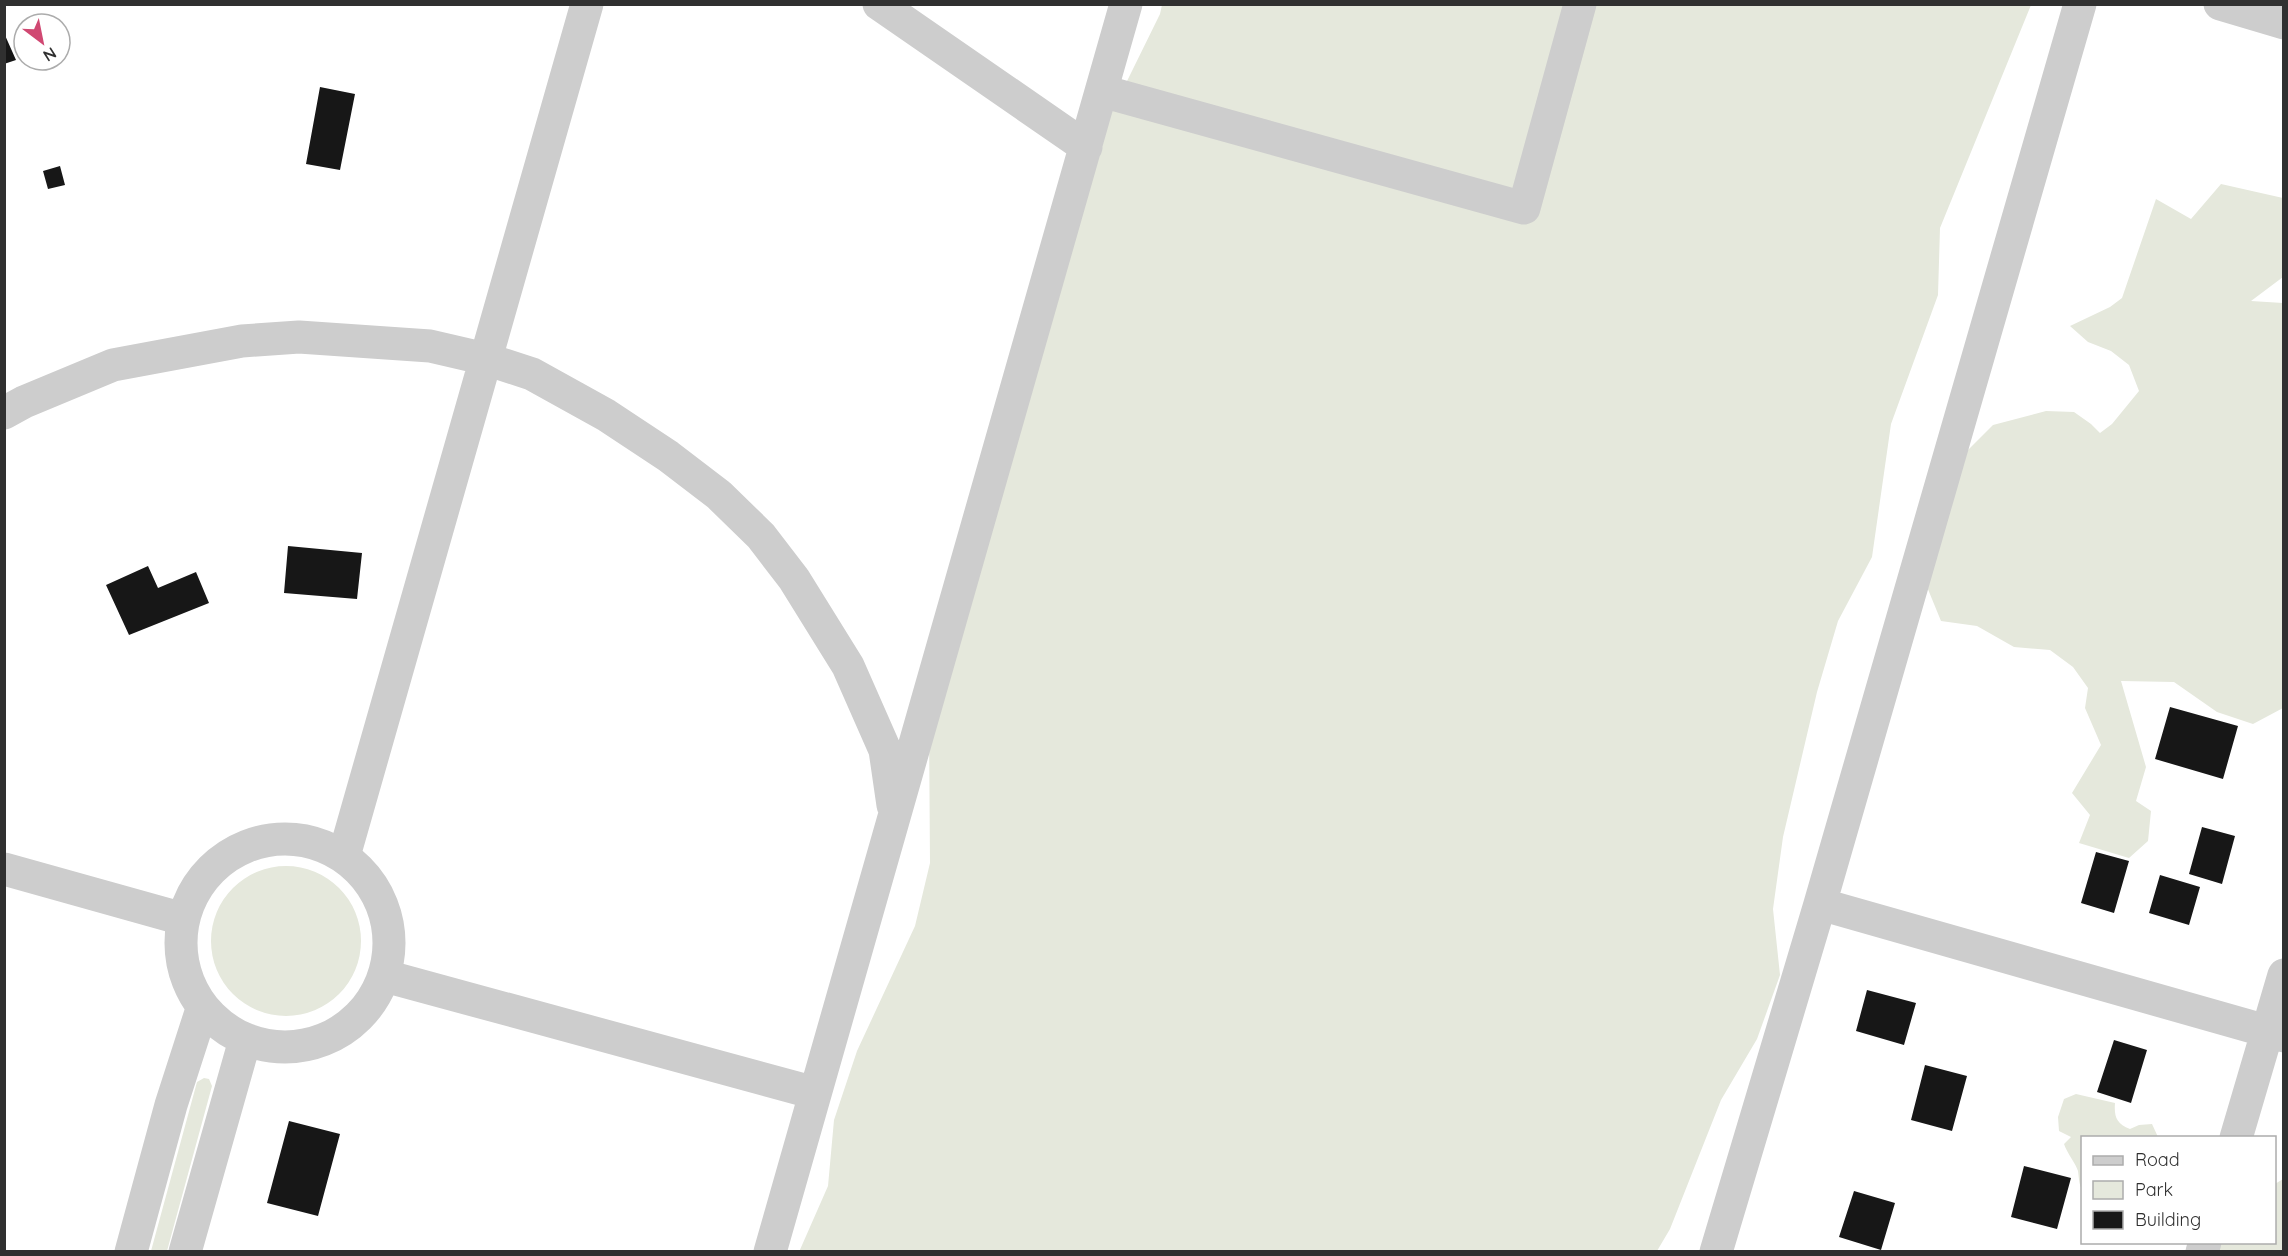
<svg xmlns="http://www.w3.org/2000/svg" width="2288" height="1256" font-family="Quicksand,sans-serif">
	<style>
		.green { fill: #e5e8dc }
		.building { fill: #171717 }
		.lines { fill: none; stroke-linecap: round; stroke-linejoin: round }
		.minor { stroke: #cdcdcd; stroke-width: 33 }
	</style>
	<rect width="100%" height="100%" fill="#fff"/>
	<!-- green -->
	<path class="green" d="M 1162,5 L 2031,5 L 1940,228 L 1938,295 L 1891,424 L 1872,557 L 1838,621 L 1817,692 L 1783,837 L 1773,909 L 1780,975 L 1757,1039 L 1721,1100 L 1670,1229 L 1657,1251 L 799,1252 L 828,1186 L 834,1120 L 857,1051 L 915,926 L 930,863 L 929,724 L 1072,193 L 1160,14 Z
		M 2221,184 L 2283,198 L 2283,277 L 2251,301 L 2283,303 L 2283,708 L 2253,724 L 2217,712 L 2174,682 L 2121,681 L 2146,767 L 2136,801 L 2151,811 L 2148,841 L 2129,858 L 2079,843 L 2090,815 L 2072,793 L 2101,745 L 2085,708 L 2088,688 L 2073,667 L 2050,650 L 2014,647 L 1977,626 L 1941,621 L 1925,582 L 1955,463 L 1993,425 L 2046,411 L 2074,412 L 2091,424 L 2100,433 L 2112,424 L 2139,391 L 2129,365 L 2111,351 L 2088,342 L 2070,326 L 2110,307 L 2122,298 L 2156,199 L 2191,219 Z
		M211 941a75 75 0 1 1 150 0a75 75 0 1 1-150 0Z
		M 204,1078 L 209,1079 L 212,1086 L 167,1251 L 151,1251 L 197,1082 Z
		M 2076,1094 L 2115,1103 C 2114,1116 2116,1124 2130,1129 L 2139,1125 L 2152,1124 L 2158,1137 L 2082,1138 L 2082,1190 C 2079,1184 2079,1178 2078,1171 C 2076,1164 2067,1153 2064,1144 L 2071,1137 L 2059,1131 L 2058,1117 L 2064,1099 Z
		M 2283,1179 L 2283,1251 L 2203,1252 L 2205,1243 L 2274,1242 L 2275,1184 Z"/>
	<!-- building -->
	<path class="building" d="M 4,33 L 16,60 L 4,64 Z
		M 320,87 L 355,94 L 340,170 L 306,164 Z
		M 60,166 L 65,185 L 48,189 L 43,171 Z
		M 288,546 L 362,553 L 357,599 L 284,593 Z
		M 148,566 L 158,588 L 196,572 L 209,603 L 129,635 L 106,585 Z
		M 2170,707 L 2238,726 L 2223,779 L 2155,759 Z
		M 2202,827 L 2235,836 L 2222,884 L 2189,874 Z
		M 2096,852 L 2129,861 L 2114,913 L 2081,903 Z
		M 2160,875 L 2200,887 L 2189,925 L 2149,913 Z
		M 1867,990 L 1916,1003 L 1904,1045 L 1856,1031 Z
		M 2114,1040 L 2147,1050 L 2131,1103 L 2097,1092 Z
		M 1925,1065 L 1967,1076 L 1952,1131 L 1911,1120 Z
		M 289,1121 L 340,1134 L 318,1216 L 267,1203 Z
		M 2024,1166 L 2071,1178 L 2057,1229 L 2011,1217 Z
		M 1854,1191 L 1895,1203 L 1881,1250 L 1839,1237 Z"/>
	<g class="lines">
		<!-- minor -->
		<path class="minor" d="M 879,4 L 1086,147
			M 2220,4 L 2284,23
			M 1102,91 L 1524,208 L 1580,4
			M 4,413 L 24,402 L 113,365 L 242,341 L 299,337 L 430,346 L 486,359 L 532,374 L 606,415 L 668,456 L 719,495 L 761,536 L 794,579 L 848,666 L 885,750 L 893,805
			M181 943a104 104 0 1 1 208 0a104 104 0 1 1-208 0Z
			M 344,856 L 587,4
			M 4,869 L 183,919
			M 1820,904 L 2284,1036
			M 385,976 L 815,1093
			M 2236,1138 L 2284,975
			M 131,1252 L 171,1105 L 202,1009
			M 185,1252 L 245,1040
			M 770,1252 L 1126,4
			M 1716,1252 L 1820,904 L 2080,4
			M 2202,1252 L 2205,1242"/>
	</g>
	<!-- border -->
	<rect width="2288" height="1256" fill="none" stroke="#303030" stroke-width="12"/>
	<!-- legend -->
	<rect x="2081" y="1136" width="195" height="108" fill="#ffffff" stroke="#acacac" stroke-width="1.5"/>
	<rect x="2093" y="1156" width="30" height="9" fill="#cdcdcd" stroke="#acacac" stroke-width="1.5"/>
	<text x="2135" y="1166" font-size="18" fill="#303030">Road</text>
	<rect x="2093" y="1181" width="30" height="18" fill="#e5e8dc" stroke="#acacac" stroke-width="1.5"/>
	<text x="2135" y="1196" font-size="18" fill="#303030">Park</text>
	<rect x="2093" y="1211" width="30" height="18" fill="#171717" stroke="#acacac" stroke-width="1.5"/>
	<text x="2135" y="1226" font-size="18" fill="#303030">Building</text>
	<!-- north arrow -->
	<g transform="translate(42 42) rotate(148)"><circle r="28" fill="#ffffff" stroke="#acacac" stroke-width="1.5"/>
	<path d="M0-4.5L10 22L0 15L-10 22Z" fill="#d04872"/>
	<text y="-9" font-size="16" font-weight="bold" text-anchor="middle" fill="#303030">N</text>
	</g>
</svg>
